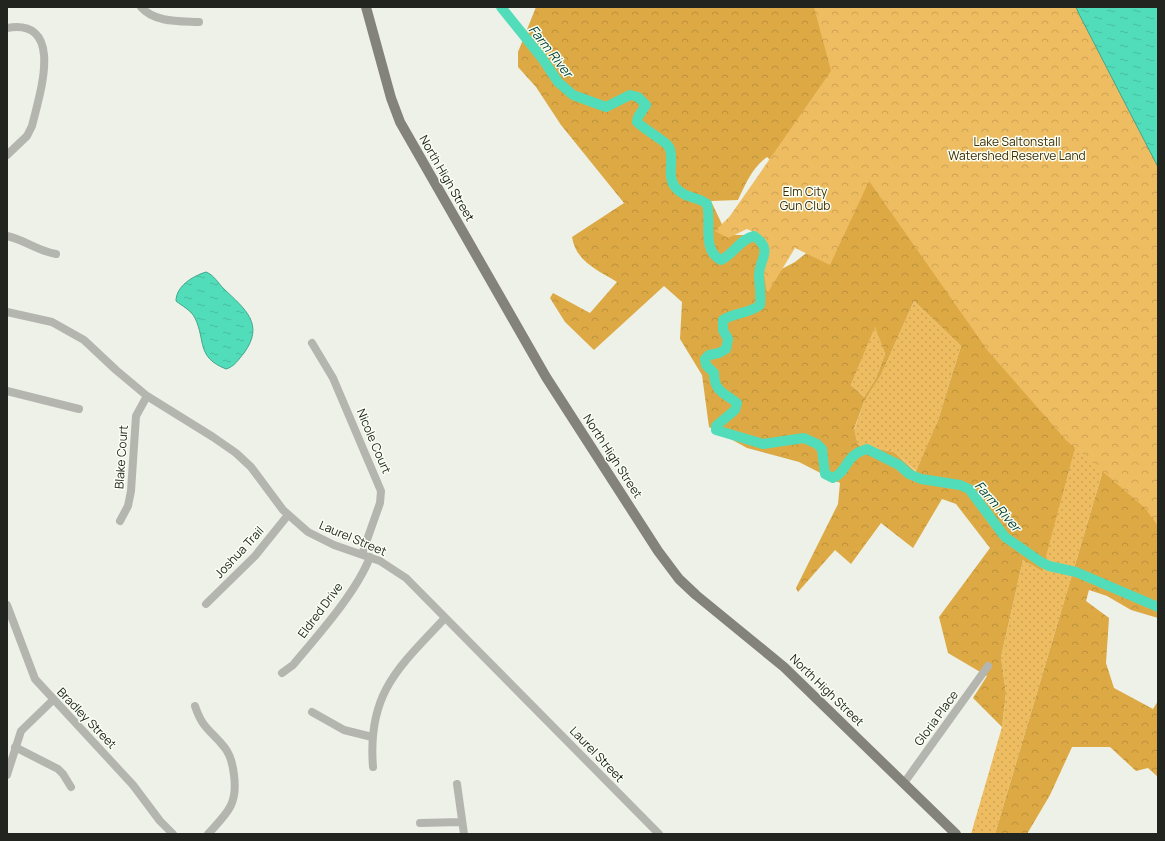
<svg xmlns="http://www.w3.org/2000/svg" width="1165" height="841" font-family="Manrope,sans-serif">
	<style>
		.grass { fill: url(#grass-dots) }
		.forest { fill: url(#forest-crowns); fill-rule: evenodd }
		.park { fill: url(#park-crowns) }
		.water { fill: url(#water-ripples); stroke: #44a68c }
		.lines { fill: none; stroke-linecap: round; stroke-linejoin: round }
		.river { stroke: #52ddba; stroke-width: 10 }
		.minor { stroke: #b5b5b0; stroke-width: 8 }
		.major { stroke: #84837b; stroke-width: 10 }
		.labels { text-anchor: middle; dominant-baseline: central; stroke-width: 3; stroke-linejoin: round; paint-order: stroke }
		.park-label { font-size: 12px; fill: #3f2b00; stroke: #fafff4 }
		.street-label { font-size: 12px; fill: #222420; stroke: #fafff4 }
		.water-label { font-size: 13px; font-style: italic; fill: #004032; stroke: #fafff4 }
	</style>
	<defs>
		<pattern id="grass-dots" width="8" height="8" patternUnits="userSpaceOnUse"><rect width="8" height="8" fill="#efbd61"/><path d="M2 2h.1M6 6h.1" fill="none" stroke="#cda254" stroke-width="1.8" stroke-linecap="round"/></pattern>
		<pattern id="forest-crowns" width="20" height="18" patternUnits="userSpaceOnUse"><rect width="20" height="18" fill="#dda945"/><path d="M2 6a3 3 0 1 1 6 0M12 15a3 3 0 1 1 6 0" fill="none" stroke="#bd913c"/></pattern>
		<pattern id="park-crowns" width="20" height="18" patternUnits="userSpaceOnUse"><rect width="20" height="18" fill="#efbd61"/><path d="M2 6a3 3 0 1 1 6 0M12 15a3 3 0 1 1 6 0" fill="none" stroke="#cda254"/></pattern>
		<pattern id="water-ripples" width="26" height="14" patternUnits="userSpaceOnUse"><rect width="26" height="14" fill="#52ddba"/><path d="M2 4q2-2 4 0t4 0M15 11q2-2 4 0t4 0" fill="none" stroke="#47bea0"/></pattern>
	</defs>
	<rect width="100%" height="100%" fill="#edf1e7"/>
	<!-- grass -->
	<path class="grass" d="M 914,301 L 961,346 L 938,420 L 917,472 L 894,452 L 858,445 L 854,430 L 864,402 L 881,375 Z
		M 1114,302 L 1148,319 L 995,834 L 971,834 L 1002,727 L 1006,693 L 1001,657 L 1023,560 L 1041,570 Z
		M 875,326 L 885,354 L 876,378 L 864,397 L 851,385 Z"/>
	<!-- forest -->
	<path class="forest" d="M 536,7 L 890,7 L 1114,302 L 1042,571 L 1023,560 L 1001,657 L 1006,693 L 1002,727 L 973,698 L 987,676 L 948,653 L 939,617 L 990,548 L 956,504 L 942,499 L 913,548 L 881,523 L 851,564 L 835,550 L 798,592 L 796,588 L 838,504 L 840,483 L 799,462 L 747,448 L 709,427 L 702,375 L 680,339 L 682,302 L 664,286 L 594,350 L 565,322 L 550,298 L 553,293 L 590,313 L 617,282 C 598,270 576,262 572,237 L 624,203 L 561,125 L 536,87 L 518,67 L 518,52 ZM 767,157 L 779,168 L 823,240 L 795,262 L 776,272 L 766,242 L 757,233 L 745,235 L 727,235 L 711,201 L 738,200 C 746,183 752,168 767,157 ZM 914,301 L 961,346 L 938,420 L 916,472 L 894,452 L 858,445 L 854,429 L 864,402 L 881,375 ZM 875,327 L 885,354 L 876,378 L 864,397 L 851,385 Z
		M 1158,311 L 1158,618 L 1131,610 L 1107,596 L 1089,590 L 1086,601 L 1109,618 L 1106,663 L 1114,688 L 1153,709 L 1158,701 L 1158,777 L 1148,768 L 1136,771 L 1110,747 L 1072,747 L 1050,795 L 1027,834 L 995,834 L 1148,319 Z"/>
	<!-- park -->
	<path class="park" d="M 814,7 L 1158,7 L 1158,526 L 1145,508 L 1066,440 L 988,351 L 869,181 L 830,265 L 795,248 L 767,294 L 758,234 L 747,229 L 728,238 L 715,231 L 730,216 L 831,71 Z"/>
	<!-- water -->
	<path class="water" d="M 1076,7 L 1158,7 L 1158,167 L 1079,14 Z
		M 206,272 C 214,275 218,283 224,289 C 245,309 265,324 244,353 C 239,359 234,367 226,369 C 196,357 206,341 195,318 C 191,310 182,306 176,301 C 176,286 193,276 206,272 Z"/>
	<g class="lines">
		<!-- river -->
		<path class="river" d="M 501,7 L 542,58 L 558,82 L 573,95 L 606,107 L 630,95 L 638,97 L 646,105 L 638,117 L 637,122 C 645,130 666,141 669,147 C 675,159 666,175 675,187 C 685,199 697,196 707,204 C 712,222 701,250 721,260 C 734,254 740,239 754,236 C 775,251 758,259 759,277 C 760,287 761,295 760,305 C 749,314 735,312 723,320 L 723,330 L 728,339 L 726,349 L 719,353 L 709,355 L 705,359 L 706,365 L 714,373 C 714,392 725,393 737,403 L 735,410 L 716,426 L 716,430 L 763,444 L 804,438 L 817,444 L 822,449 L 825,474 L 833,478 C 849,471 843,456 867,449 L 899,465 L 909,474 L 921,479 L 960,485 L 969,489 L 1005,537 L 1041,562 L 1049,566 L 1076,572 L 1158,607"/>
		<!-- minor -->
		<path class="minor" d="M 141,7 C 155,23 180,21 199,22
			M 7,28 C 66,18 39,96 32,126 L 27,136 L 7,155
			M 7,236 C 25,240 38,251 56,254
			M 7,312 L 52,322 L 84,340 L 116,370 L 147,396 L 213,437 L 236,453 L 251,467 L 283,510 L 308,532 L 334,545 L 380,561 L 406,578 L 659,834
			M 312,343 L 333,378 L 381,491 L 380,503 L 362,554
			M 7,391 L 79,409
			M 120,521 L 128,506 L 131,491 L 136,416 L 147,396
			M 206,604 L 255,556 L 288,515
			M 7,605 L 35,679 L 133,785 L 160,821 L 173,834
			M 282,673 L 293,665 C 318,635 356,593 370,557
			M 195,706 C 203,730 211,730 225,748 C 231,756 233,766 234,775 C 238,805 227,813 208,834
			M 312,712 L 344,730 L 372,737
			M 15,747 L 58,769 L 63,774 L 71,787
			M 373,767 C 367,693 399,667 445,618
			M 7,775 L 21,731 L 53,700
			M 904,783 L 988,666
			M 457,784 L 464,834
			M 420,823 L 461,822"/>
		<!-- major -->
		<path class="major" d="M 366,7 L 391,98 L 400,122 L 546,377 L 658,551 L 679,579 L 696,595 L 784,667 L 956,834"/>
	</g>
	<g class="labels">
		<!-- park labels -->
		<g class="park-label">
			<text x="1017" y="141">Lake Saltonstall<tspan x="1017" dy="14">Watershed Reserve Land</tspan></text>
			<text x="805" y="191">Elm City<tspan x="805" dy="14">Gun Club</tspan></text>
		</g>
		<!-- street labels -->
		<g class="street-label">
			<text transform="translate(447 178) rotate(60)">North High Street</text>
			<text transform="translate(374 441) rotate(67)">Nicole Court</text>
			<text transform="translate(613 456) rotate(57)">North High Street</text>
			<text transform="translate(121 457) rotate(-86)">Blake Court</text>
			<text transform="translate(353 538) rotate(23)">Laurel Street</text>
			<text transform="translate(239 552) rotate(-47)">Joshua Trail</text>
			<text transform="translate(320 610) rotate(-53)">Eldred Drive</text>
			<text transform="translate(827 690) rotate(44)">North High Street</text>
			<text transform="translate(87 718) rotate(46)">Bradley Street</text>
			<text transform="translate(936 718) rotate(-54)">Gloria Place</text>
			<text transform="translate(597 754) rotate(46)">Laurel Street</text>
		</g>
		<!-- water labels -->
		<g class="water-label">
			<text transform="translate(551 51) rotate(52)">Farm River</text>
			<text transform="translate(998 506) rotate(49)">Farm River</text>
		</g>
	</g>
	<!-- border -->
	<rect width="1165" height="841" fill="none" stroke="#222420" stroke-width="16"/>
</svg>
